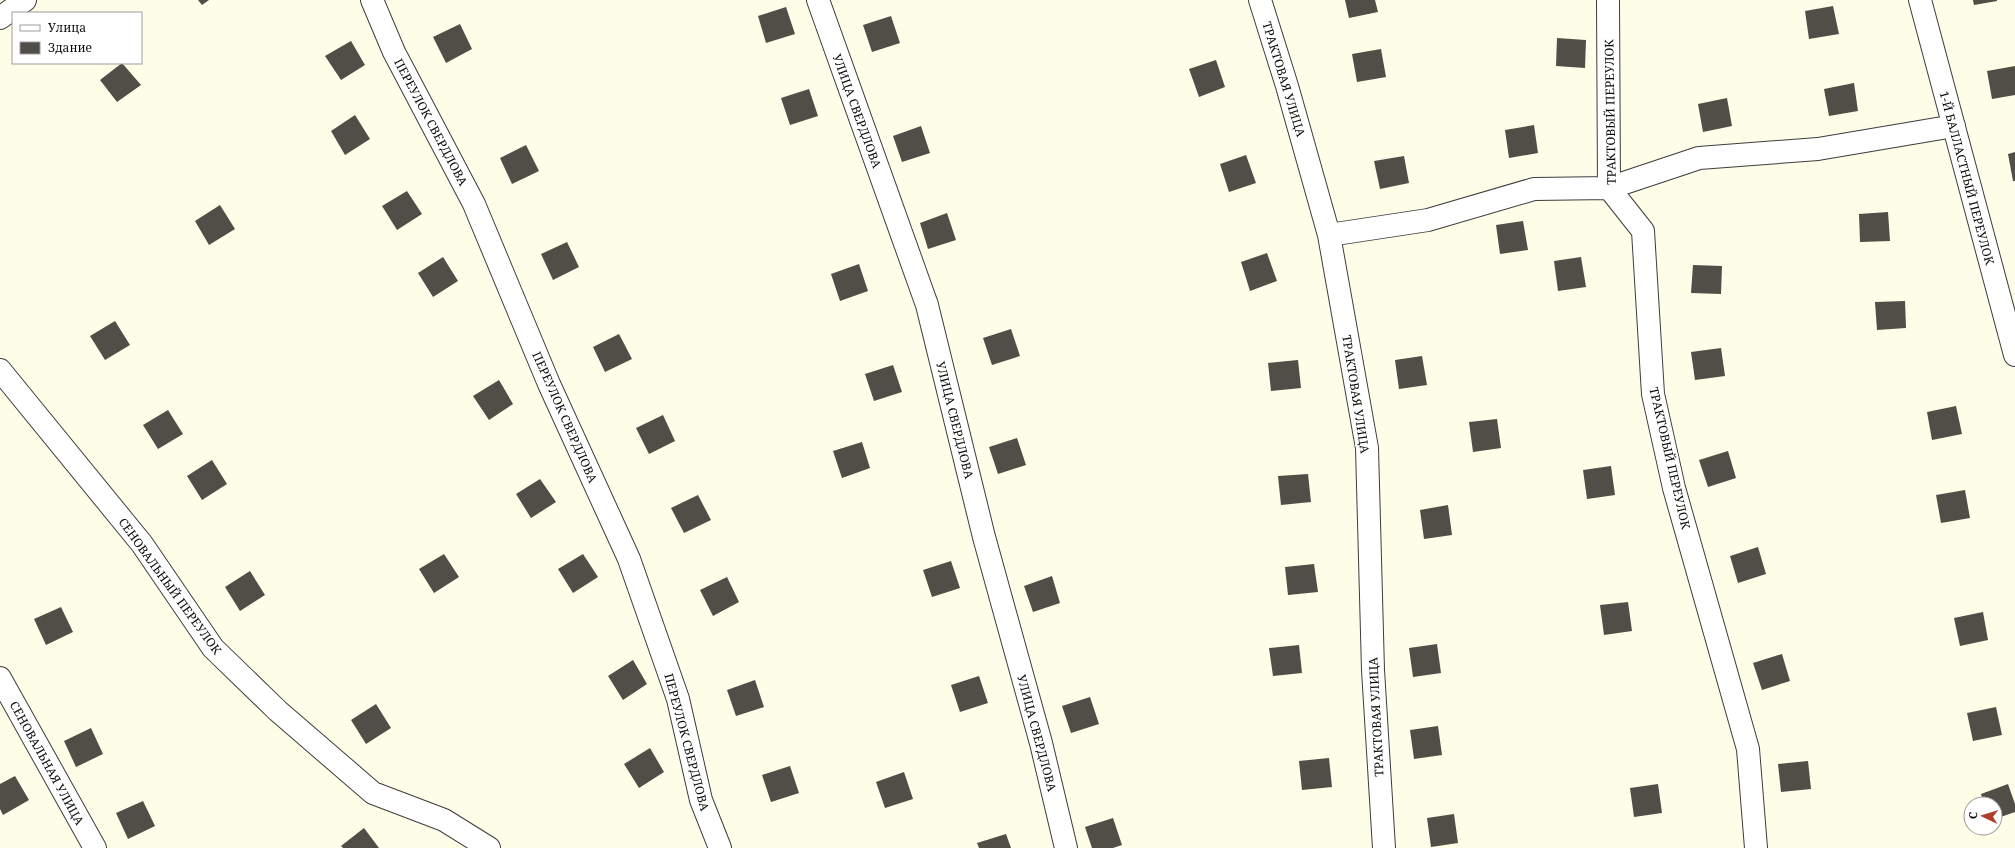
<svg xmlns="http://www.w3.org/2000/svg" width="2015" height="848" font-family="'Noto Serif',serif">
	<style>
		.building { fill: #514d47 }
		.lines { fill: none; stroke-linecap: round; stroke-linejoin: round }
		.minor-casing { stroke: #3d3d3d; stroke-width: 24 }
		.minor { stroke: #fff; stroke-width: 22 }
		.labels { text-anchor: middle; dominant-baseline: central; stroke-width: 4; stroke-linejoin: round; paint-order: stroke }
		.street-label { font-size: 12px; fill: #0a0a0a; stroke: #fff }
	</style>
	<rect width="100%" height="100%" fill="#fefde8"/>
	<!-- building -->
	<path class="building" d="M 198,0 L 209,0 L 202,5 Z
		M 1345,0 L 1375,0 L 1378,12 L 1349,18 Z
		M 1973,0 L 1997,0 L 1997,1 L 1974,5 Z
		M 1833,6 L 1839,34 L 1809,39 L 1805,11 Z
		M 786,7 L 795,34 L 766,43 L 758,16 Z
		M 891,16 L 900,43 L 872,52 L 863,25 Z
		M 460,24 L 472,49 L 446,63 L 433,37 Z
		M 1557,38 L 1586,40 L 1585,68 L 1556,66 Z
		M 351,41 L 365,65 L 341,80 L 325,56 Z
		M 1381,49 L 1386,77 L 1357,82 L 1352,54 Z
		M 1216,60 L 1225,87 L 1199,97 L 1189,69 Z
		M 122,63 L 141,85 L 117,102 L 100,80 Z
		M 2015,66 L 2015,95 L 1992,99 L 1987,71 Z
		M 1854,83 L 1858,111 L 1829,116 L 1824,89 Z
		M 809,89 L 818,116 L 790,125 L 781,98 Z
		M 1727,98 L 1732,126 L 1703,132 L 1698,104 Z
		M 355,115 L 370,139 L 345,155 L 331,131 Z
		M 1534,125 L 1538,153 L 1509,158 L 1505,130 Z
		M 921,126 L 930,153 L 902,162 L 893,136 Z
		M 526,145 L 539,171 L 512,184 L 500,158 Z
		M 2015,152 L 2015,181 L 2013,181 L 2008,154 Z
		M 1246,155 L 1256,183 L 1229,192 L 1220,164 Z
		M 1404,156 L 1409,183 L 1380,189 L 1374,161 Z
		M 407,191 L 422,214 L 397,230 L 382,206 Z
		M 220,205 L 235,229 L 209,245 L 195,221 Z
		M 1888,212 L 1890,241 L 1860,242 L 1859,214 Z
		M 947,213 L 956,240 L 928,249 L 920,223 Z
		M 1523,221 L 1528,250 L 1500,254 L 1496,225 Z
		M 567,242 L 579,267 L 553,280 L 541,254 Z
		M 1267,253 L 1277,281 L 1250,291 L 1241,262 Z
		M 443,257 L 458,281 L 433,297 L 418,273 Z
		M 1581,257 L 1586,287 L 1558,291 L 1554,261 Z
		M 859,264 L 868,291 L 840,301 L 831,274 Z
		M 1693,265 L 1722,266 L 1721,294 L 1691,293 Z
		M 1905,301 L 1906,328 L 1877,330 L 1875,302 Z
		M 115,321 L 130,345 L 105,360 L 90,336 Z
		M 1011,329 L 1020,356 L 992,365 L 983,338 Z
		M 619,334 L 632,359 L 605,372 L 593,347 Z
		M 1721,348 L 1725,376 L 1695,380 L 1691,352 Z
		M 1422,356 L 1427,385 L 1399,389 L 1395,360 Z
		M 1298,360 L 1301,388 L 1271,391 L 1268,363 Z
		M 893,365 L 902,392 L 874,401 L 865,374 Z
		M 499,380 L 513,404 L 489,420 L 473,396 Z
		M 1956,406 L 1962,434 L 1932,440 L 1927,412 Z
		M 168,410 L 183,434 L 158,449 L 143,425 Z
		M 663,415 L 675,441 L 649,454 L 636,428 Z
		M 1497,419 L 1501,448 L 1473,452 L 1469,422 Z
		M 1017,438 L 1026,465 L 998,474 L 989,447 Z
		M 862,442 L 870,468 L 842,478 L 833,451 Z
		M 1728,451 L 1736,478 L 1708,487 L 1699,460 Z
		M 212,460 L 227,484 L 202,500 L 187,476 Z
		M 1611,466 L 1615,495 L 1587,499 L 1583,470 Z
		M 1308,474 L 1311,502 L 1281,505 L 1278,476 Z
		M 540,479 L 556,502 L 531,518 L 516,494 Z
		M 1965,490 L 1970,518 L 1941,523 L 1936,495 Z
		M 698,495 L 711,520 L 684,533 L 671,508 Z
		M 1448,505 L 1452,535 L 1424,539 L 1420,510 Z
		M 1758,547 L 1766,574 L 1738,583 L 1730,556 Z
		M 444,554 L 459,577 L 434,593 L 419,569 Z
		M 583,554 L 598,577 L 573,593 L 558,569 Z
		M 951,561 L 960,588 L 932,597 L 923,570 Z
		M 1314,564 L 1318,592 L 1288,595 L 1285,567 Z
		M 250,571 L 265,595 L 240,611 L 225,587 Z
		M 1052,576 L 1060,603 L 1033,612 L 1024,586 Z
		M 727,577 L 739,602 L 713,616 L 700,590 Z
		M 1628,602 L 1632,631 L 1604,635 L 1600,605 Z
		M 61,607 L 73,632 L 46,645 L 34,619 Z
		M 1983,612 L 1988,640 L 1960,646 L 1954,618 Z
		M 1437,644 L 1441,673 L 1413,677 L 1409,648 Z
		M 1299,645 L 1302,673 L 1273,676 L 1269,648 Z
		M 1782,654 L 1790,681 L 1762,690 L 1753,663 Z
		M 633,660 L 647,684 L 623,700 L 608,676 Z
		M 979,676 L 988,703 L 960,712 L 951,685 Z
		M 755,680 L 764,707 L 736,716 L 727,690 Z
		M 1090,697 L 1099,724 L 1071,733 L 1062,706 Z
		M 376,704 L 391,728 L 366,744 L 351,720 Z
		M 1996,707 L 2002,735 L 1973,741 L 1967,713 Z
		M 1438,726 L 1442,755 L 1414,759 L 1410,730 Z
		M 91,728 L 103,754 L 76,767 L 64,741 Z
		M 650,748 L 664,772 L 639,788 L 624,764 Z
		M 1329,758 L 1332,787 L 1302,790 L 1299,761 Z
		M 1808,761 L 1811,789 L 1781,792 L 1778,764 Z
		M 790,766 L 799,793 L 771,802 L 762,775 Z
		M 904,772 L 913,799 L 885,808 L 876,782 Z
		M 15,776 L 29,800 L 3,815 L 0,809 L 0,784 Z
		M 1658,784 L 1662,813 L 1634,817 L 1630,788 Z
		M 2008,784 L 2015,804 L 2015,812 L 1995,819 L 1995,804 L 1984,804 L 1981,794 Z
		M 143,801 L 155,826 L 128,839 L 116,813 Z
		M 1454,814 L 1458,843 L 1431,847 L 1427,818 Z
		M 1113,818 L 1122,845 L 1113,848 L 1092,848 L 1085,827 Z
		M 364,828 L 379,848 L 343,848 L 341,846 Z
		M 1006,834 L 1011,848 L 979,848 L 977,843 Z"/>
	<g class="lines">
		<!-- minor casing -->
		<g class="minor-casing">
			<path id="minor" d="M 372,0 L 394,52 L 474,204 L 549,384 L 629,559 L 678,699 L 701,800 L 720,848
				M 818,0 L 927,305 L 984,537 L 1041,743 L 1066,848
				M 1260,0 L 1287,86 L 1329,235 L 1367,448 L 1373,670 L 1384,848
				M 1608,0 L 1609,188 L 1643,231 L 1653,394 L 1674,488 L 1748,749 L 1756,848
				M 1920,0 L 2015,355
				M 0,18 L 25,0
				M 1329,235 L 1428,220 L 1534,189 L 1609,188 L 1699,158 L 1818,149 L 1954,126
				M 0,370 L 142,544 L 213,648 L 278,711 L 373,793 L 444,820 L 489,848
				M 0,678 L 95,848"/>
		</g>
		<!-- minor -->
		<use href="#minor" class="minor"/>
	</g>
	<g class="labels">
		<!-- street labels -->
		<g class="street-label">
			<text transform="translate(1284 79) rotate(73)">ТРАКТОВАЯ УЛИЦА</text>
			<text transform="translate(857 111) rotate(70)">УЛИЦА СВЕРДЛОВА</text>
			<text transform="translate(1610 112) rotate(-91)">ТРАКТОВЫЙ ПЕРЕУЛОК</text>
			<text transform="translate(431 122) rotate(62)">ПЕРЕУЛОК СВЕРДЛОВА</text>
			<text transform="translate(1967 178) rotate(75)">1-Й БАЛЛАСТНЫЙ ПЕРЕУЛОК</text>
			<text transform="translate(1356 394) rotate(81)">ТРАКТОВАЯ УЛИЦА</text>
			<text transform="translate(565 417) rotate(66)">ПЕРЕУЛОК СВЕРДЛОВА</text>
			<text transform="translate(955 420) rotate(76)">УЛИЦА СВЕРДЛОВА</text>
			<text transform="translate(1670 458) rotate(77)">ТРАКТОВЫЙ ПЕРЕУЛОК</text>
			<text transform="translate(170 586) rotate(54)">СЕНОВАЛЬНЫЙ ПЕРЕУЛОК</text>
			<text transform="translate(1376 717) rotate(-93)">ТРАКТОВАЯ УЛИЦА</text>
			<text transform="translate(1037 733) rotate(75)">УЛИЦА СВЕРДЛОВА</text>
			<text transform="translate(687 742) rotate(75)">ПЕРЕУЛОК СВЕРДЛОВА</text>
			<text transform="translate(47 763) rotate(61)">СЕНОВАЛЬНАЯ УЛИЦА</text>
		</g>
	</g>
	<!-- legend -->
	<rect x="12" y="12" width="130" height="52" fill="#ffffff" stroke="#9d9d9d"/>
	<rect x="20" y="25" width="20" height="6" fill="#ffffff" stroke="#9d9d9d"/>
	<text x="48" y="32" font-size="12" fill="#0a0a0a">Улица</text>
	<rect x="20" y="42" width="20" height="12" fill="#514d47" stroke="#9d9d9d"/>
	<text x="48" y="52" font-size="12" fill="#0a0a0a">Здание</text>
	<!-- north arrow -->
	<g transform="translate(1983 816) rotate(274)"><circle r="19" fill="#ffffff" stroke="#9d9d9d"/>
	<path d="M0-3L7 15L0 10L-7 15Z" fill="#b03c2b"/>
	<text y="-6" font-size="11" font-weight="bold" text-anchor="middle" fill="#0a0a0a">С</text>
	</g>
</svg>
